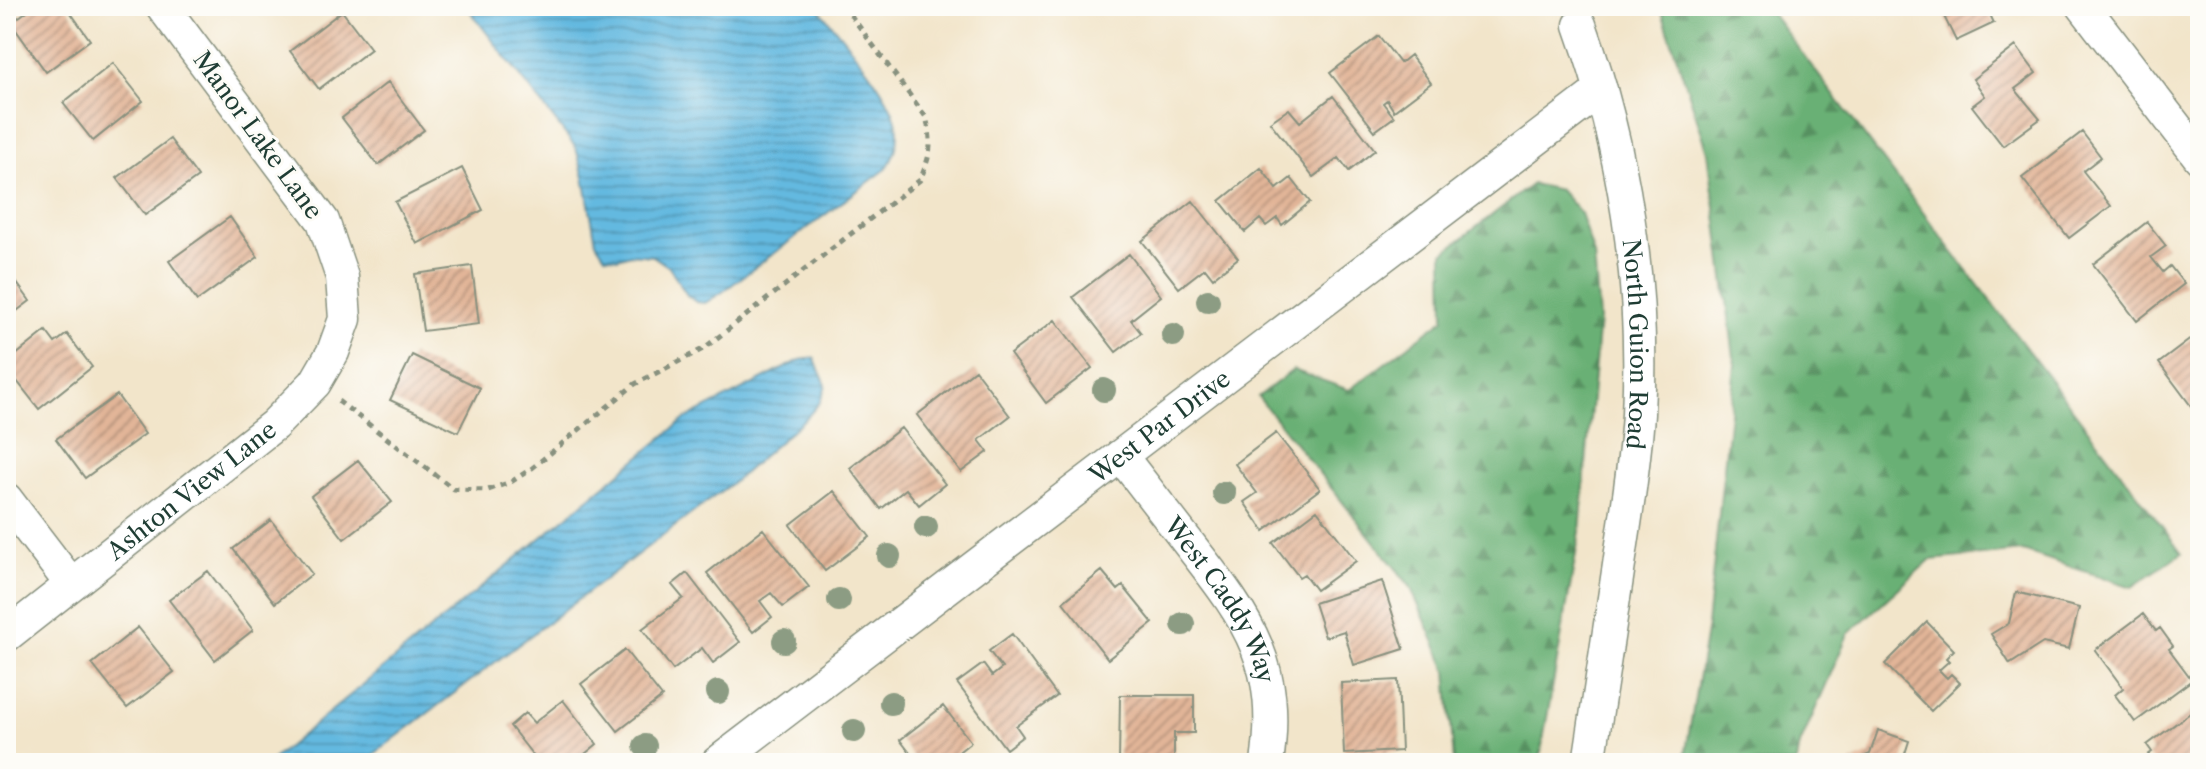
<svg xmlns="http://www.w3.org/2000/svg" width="2206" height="769" font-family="'Libre Caslon Text',serif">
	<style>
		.forest { fill: url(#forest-firs); stroke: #447654; stroke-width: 2 }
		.water { fill: url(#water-rules); stroke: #427b8a; stroke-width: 2 }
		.building { fill: url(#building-hatch) }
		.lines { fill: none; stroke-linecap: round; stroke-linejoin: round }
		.minor-casing { stroke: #88917f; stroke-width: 35 }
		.path { stroke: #88917f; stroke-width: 5; stroke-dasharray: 6 6; stroke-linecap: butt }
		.minor { stroke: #fff; stroke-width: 32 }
		.tree { fill: #8c9c83 }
		.labels { text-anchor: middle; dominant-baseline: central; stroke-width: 6; stroke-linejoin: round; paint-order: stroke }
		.street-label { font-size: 24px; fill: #1f3d34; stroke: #fdfcf7 }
	</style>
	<defs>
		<pattern id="forest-firs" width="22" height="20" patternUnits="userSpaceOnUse" patternTransform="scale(2)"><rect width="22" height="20" fill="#69b075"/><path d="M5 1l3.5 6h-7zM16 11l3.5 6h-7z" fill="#569061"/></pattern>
		<pattern id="water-rules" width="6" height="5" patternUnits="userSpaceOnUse" patternTransform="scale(2)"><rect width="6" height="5" fill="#64b9e0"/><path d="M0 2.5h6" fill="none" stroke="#5298b6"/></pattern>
		<pattern id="building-hatch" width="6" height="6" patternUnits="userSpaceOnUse" patternTransform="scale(2)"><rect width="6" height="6" fill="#e2b598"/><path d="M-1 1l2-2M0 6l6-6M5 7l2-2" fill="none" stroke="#b7947d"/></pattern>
	</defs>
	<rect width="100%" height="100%" fill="#fdfcf7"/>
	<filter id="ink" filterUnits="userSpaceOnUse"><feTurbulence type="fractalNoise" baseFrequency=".0125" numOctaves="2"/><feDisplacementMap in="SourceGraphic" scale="16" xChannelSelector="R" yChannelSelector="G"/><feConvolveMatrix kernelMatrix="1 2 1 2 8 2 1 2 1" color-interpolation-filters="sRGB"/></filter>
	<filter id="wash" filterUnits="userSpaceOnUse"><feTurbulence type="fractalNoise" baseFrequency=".006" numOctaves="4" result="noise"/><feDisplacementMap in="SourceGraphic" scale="32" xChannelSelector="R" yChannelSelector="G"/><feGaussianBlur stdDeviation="1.8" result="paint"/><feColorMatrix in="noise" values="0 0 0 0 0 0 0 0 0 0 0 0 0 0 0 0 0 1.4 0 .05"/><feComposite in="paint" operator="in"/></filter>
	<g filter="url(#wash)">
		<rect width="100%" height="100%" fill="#f2e5ca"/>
		<!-- forest -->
		<path class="forest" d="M 1660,6 L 1766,6 L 2182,553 L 2132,587 L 2023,551 L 1930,560 L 1848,634 L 1798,749 L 1796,763 L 1684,763 L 1707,625 L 1735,365 L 1708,152 Z
			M 1532,184 L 1560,190 L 1580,213 L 1594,255 L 1599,319 L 1580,531 L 1539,763 L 1454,763 L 1447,670 L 1410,586 L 1258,397 L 1293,370 L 1349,390 L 1444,319 L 1443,253 Z"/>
		<!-- water -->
		<path class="water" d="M 466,6 L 817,6 C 839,35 898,98 898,133 C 898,146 893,159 886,169 L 721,293 L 705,303 L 696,302 L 687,295 L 669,267 L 653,256 L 630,254 L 618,258 L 605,256 L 596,242 L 584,177 L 576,148 Z
			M 814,358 L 826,385 L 820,402 L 808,416 L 736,480 L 362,763 L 268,763 L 685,419 L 800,360 Z"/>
		<g id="blocks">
			<!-- building -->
			<path class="building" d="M 34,6 L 66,6 L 90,40 L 46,72 L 11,23 Z
				M 1939,6 L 1986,6 L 1994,23 L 1956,41 Z
				M 342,11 L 371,49 L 319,89 L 290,51 Z
				M 1379,36 L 1400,63 L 1410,55 L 1431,83 L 1394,111 L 1387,100 L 1383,103 L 1394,117 L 1375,131 L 1330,73 Z
				M 2016,46 L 2036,73 L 2015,89 L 2040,119 L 2003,146 L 1972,106 L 1985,96 L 1973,79 Z
				M 113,63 L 143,101 L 93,141 L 63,103 Z
				M 388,82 L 424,130 L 378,165 L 342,118 Z
				M 1333,96 L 1375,150 L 1349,171 L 1339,158 L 1313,177 L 1270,122 L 1289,109 L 1300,122 Z
				M 2082,132 L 2101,157 L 2083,171 L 2111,206 L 2069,238 L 2022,178 Z
				M 170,139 L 198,177 L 145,215 L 117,178 Z
				M 462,168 L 483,210 L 417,244 L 395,202 Z
				M 1261,168 L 1277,189 L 1291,178 L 1310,202 L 1282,225 L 1277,218 L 1266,226 L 1260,219 L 1245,232 L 1220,201 Z
				M 1193,201 L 1238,258 L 1213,278 L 1205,268 L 1179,288 L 1142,241 Z
				M 230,217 L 258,257 L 197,301 L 169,261 Z
				M 2147,222 L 2166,246 L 2151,257 L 2163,272 L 2170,266 L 2184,284 L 2137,321 L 2093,264 Z
				M 1129,254 L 1161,296 L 1131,320 L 1141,333 L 1116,352 L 1073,297 Z
				M 472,266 L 479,324 L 423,331 L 415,274 Z
				M 6,268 L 30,301 L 6,319 Z
				M 1055,320 L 1092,368 L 1046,403 L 1010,354 Z
				M 46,331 L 55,343 L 67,334 L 92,367 L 39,409 L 6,367 L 6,363 Z
				M 2200,332 L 2200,418 L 2159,363 Z
				M 412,355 L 480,388 L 458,432 L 390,400 Z
				M 975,370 L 1010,416 L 979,440 L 988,452 L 961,472 L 917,415 Z
				M 117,395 L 145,434 L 85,478 L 56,439 Z
				M 901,428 L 945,484 L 919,505 L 906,489 L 881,509 L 850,468 Z
				M 1276,433 L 1320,489 L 1264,531 L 1244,502 L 1257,493 L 1235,464 Z
				M 358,460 L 392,502 L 344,539 L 311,496 Z
				M 834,491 L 870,537 L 825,571 L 790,525 Z
				M 1317,510 L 1356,561 L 1316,590 L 1304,574 L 1299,577 L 1273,543 Z
				M 271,520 L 312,574 L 275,603 L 233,549 Z
				M 763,529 L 809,587 L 783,607 L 771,593 L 760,601 L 772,617 L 753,632 L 707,573 Z
				M 208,571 L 253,630 L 215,660 L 169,600 Z
				M 1102,571 L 1118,590 L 1123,586 L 1153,623 L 1108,659 L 1063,602 Z
				M 687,573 L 740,642 L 713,663 L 702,648 L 673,670 L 642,629 L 683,598 L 672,585 Z
				M 1382,581 L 1404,649 L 1354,665 L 1344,631 L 1325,637 L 1314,603 Z
				M 2016,592 L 2079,608 L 2069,649 L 2043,643 L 2010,664 L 1991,634 L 2009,623 Z
				M 2143,614 L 2156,631 L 2160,628 L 2173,646 L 2169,649 L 2192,680 L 2135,722 L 2115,695 L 2123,688 L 2095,650 Z
				M 1927,622 L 1954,650 L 1946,658 L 1949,661 L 1939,670 L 1947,678 L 1951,674 L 1960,683 L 1931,711 L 1885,664 Z
				M 138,627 L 174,672 L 127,708 L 92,664 Z
				M 1012,634 L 1057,696 L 1016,726 L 1023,736 L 1006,749 L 957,683 L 983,664 L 992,676 L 1002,668 L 989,651 Z
				M 625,650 L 662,697 L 618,731 L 581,684 Z
				M 1398,680 L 1401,751 L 1344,754 L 1341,683 Z
				M 1120,695 L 1194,695 L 1194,733 L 1174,733 L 1174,763 L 1119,763 Z
				M 563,700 L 597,744 L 574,763 L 564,763 L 560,758 L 554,763 L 539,763 L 510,726 L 525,713 L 534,723 Z
				M 943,706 L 971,742 L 945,763 L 918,763 L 900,740 Z
				M 2197,708 L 2200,712 L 2200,763 L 2161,763 L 2159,760 L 2154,763 L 2148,755 L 2152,752 L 2147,745 Z
				M 1878,730 L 1909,741 L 1902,763 L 1850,763 L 1870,754 Z"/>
		</g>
	</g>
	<g filter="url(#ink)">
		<use href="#blocks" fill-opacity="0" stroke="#88917f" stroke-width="2"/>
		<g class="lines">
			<!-- minor casing -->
			<g class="minor-casing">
				<g id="minor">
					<path d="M 2083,6 L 2200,158"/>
					<path id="s1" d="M 1580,25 C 1624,148 1645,283 1638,414 C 1635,464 1626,515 1619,565 C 1609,631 1599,697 1589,763"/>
					<path id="s2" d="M 1121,456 C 1145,487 1169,518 1193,549 C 1250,622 1281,666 1267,763"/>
					<path d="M 6,499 L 71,584"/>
					<path id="s3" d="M 6,636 L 274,425 L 315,383 L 333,352 L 345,319 L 342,277 L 323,221 L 162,6"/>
					<path id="s4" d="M 717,763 L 1601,90"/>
				</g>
			</g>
			<!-- path -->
			<path class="path" d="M 338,401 L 454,489 L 488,490 L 511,482 L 531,469 L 635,384 L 703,349 L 920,180 C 931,154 933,144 926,117 L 844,6"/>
			<!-- minor -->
			<use href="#minor" class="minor"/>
		</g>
		<!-- trees -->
		<g class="tree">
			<circle cx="1208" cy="301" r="12"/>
			<circle cx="1173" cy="335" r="12"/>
			<circle cx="1104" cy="390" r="12"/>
			<circle cx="1224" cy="493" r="12"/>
			<circle cx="926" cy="527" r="12"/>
			<circle cx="889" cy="556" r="12"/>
			<circle cx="839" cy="600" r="12"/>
			<circle cx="1183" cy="624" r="12"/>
			<circle cx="784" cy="641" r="12"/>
			<circle cx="718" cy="692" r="12"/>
			<circle cx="891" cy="703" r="12"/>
			<circle cx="854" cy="731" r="12"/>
			<circle cx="645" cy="746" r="12"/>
		</g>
	</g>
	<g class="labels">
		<!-- street labels -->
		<g class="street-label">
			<text transform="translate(258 135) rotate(54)">Manor Lake Lane</text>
			<text stroke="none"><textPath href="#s1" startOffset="326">North Guion Road</textPath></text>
			<text stroke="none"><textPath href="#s4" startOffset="556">West Par Drive</textPath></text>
			<text stroke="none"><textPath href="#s3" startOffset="236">Ashton View Lane</textPath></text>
			<text stroke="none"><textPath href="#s2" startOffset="176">West Caddy Way</textPath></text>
		</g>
	</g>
	<!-- margin -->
	<rect width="2206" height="769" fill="none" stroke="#fdfcf7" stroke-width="32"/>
</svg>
